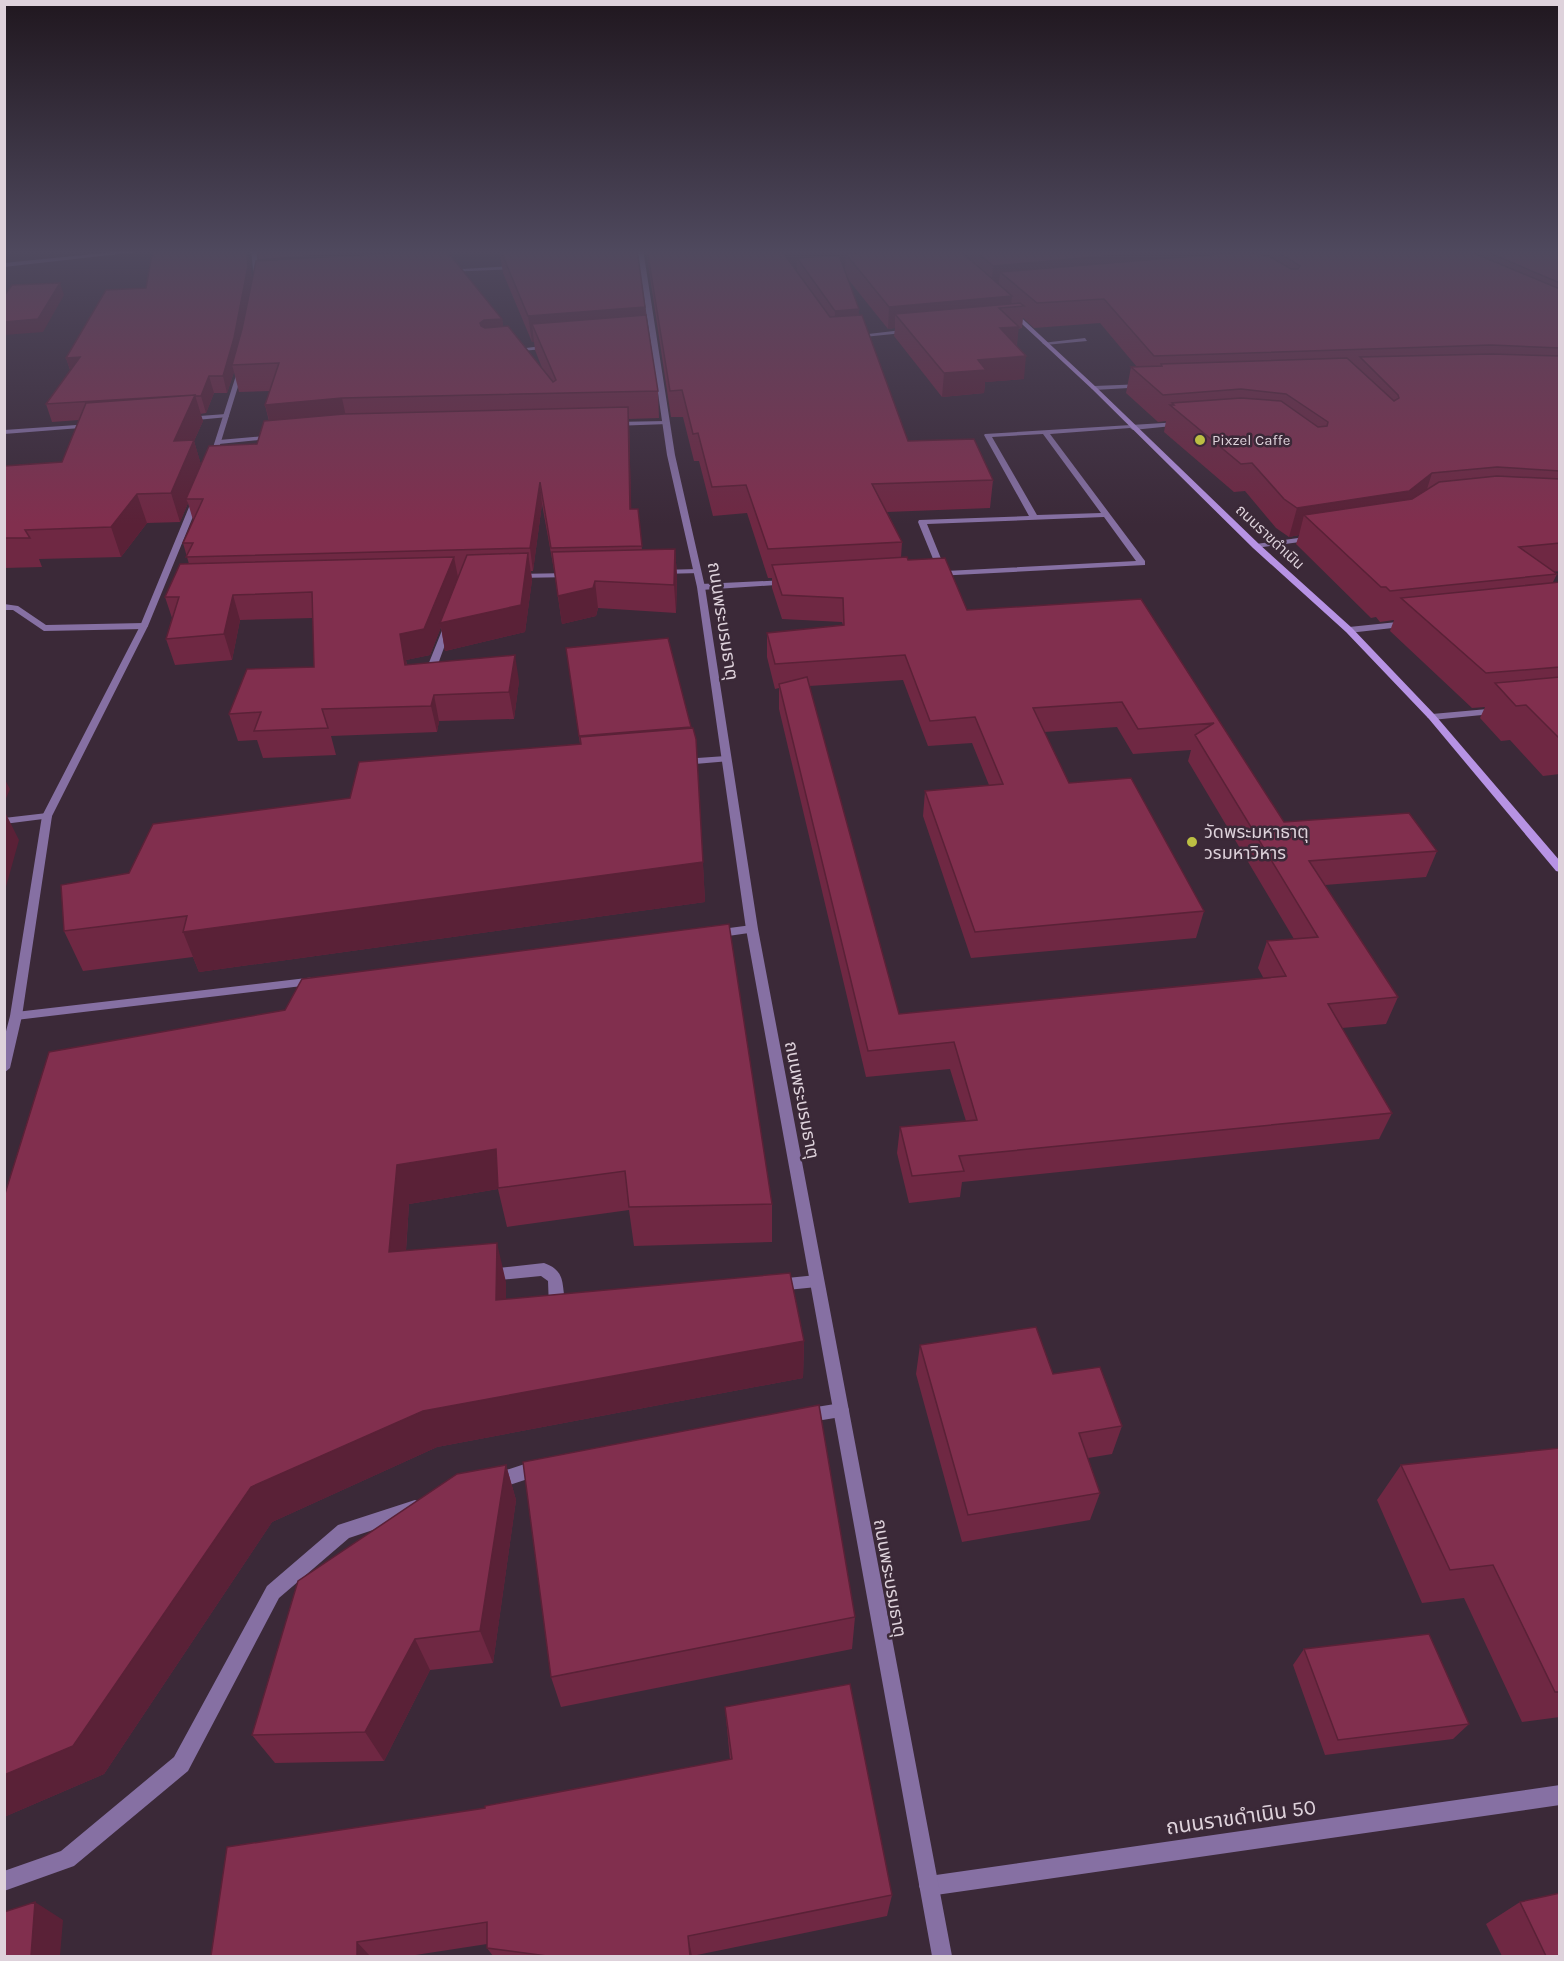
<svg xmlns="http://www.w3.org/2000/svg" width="1564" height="1961" font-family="Karla,'Noto Sans Thai',sans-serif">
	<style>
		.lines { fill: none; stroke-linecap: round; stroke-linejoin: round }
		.service { fill: #8670a3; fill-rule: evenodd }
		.minor { fill: #8670a3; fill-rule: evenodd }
		.tertiary { fill: #8670a3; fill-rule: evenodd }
		.secondary { fill: #b793e4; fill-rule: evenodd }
		.wall { fill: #6f2843; fill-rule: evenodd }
		.shaded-wall { fill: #5a2137 }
		.building { fill: #812f4e; stroke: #5a2137; stroke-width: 1.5 }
		.poi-dot { fill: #bcbf43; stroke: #3b2938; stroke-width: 2 }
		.labels { text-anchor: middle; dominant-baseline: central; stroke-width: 5; stroke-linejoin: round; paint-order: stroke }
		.far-poi-label { font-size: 15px; fill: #ded2db; stroke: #3b2938; text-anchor: start }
		.far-street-label { font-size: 15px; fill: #ded2db; stroke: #3b2938 }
		.street-label { font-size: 18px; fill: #ded2db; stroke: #3b2938 }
		.poi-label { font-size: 18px; fill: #ded2db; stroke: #3b2938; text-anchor: start }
		.near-street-label { font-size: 21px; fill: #ded2db; stroke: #3b2938 }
	</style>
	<rect width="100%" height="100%" fill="#3b2938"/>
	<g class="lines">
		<!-- service -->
		<path class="service" d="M 911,329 L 913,332 L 854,338 L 851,336 Z
			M 1085,338 L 1087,341 L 1045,345 L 1042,343 Z
			M 226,414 L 229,416 L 228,417 L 186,421 L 183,419 L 186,417 Z
			M 1180,422 L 1182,423 L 1182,425 L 1133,430 L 1130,428 L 1050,434 L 1145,561 L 1145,565 L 936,576 L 932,574 L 938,571 L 918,522 L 919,520 L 1029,516 L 984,435 L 985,434 ZM 1043,434 L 1101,513 L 1037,515 L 992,437 ZM 1104,517 L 1136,561 L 946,571 L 927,524 Z
			M 91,424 L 93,425 L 93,427 L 4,434 L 4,430 Z
			M 1312,536 L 1316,538 L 1315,540 L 1256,548 L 1252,546 L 1256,544 Z
			M 787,580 L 790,580 L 790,584 L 701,590 L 697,587 L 701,584 Z
			M 4,604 L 18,606 L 46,625 L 144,623 L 148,626 L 144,629 L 44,631 L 13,610 L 4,610 Z
			M 449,620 L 453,623 L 434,675 L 429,678 L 426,677 L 424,675 L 445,623 Z
			M 726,756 L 731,759 L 730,761 L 683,765 L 678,762 L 683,759 Z
			M 47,813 L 51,814 L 52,816 L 51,818 L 4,824 L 4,818 Z
			M 544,1263 C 570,1272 559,1290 568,1308 L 565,1313 L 560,1315 L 552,1313 L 549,1308 L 548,1281 L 541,1276 L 489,1281 L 484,1279 L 482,1275 L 484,1271 L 489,1269 Z
			M 817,1275 L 822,1277 L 824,1281 L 822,1285 L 817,1287 L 777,1291 L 772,1289 L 770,1285 L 772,1281 L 777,1279 Z"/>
		<!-- minor -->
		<path class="minor" d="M 516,266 L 518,269 L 447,272 L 444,270 Z
			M 551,345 L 553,348 L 512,352 L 509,350 Z
			M 1144,384 L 1146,385 L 1146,387 L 1094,390 L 1091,388 L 1094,386 Z
			M 666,421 L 669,423 L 668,424 L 613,426 L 610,424 L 613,422 Z
			M 275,435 L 278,437 L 277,438 L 219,444 L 215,442 L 219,440 Z
			M 698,569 L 701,569 L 701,573 L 660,574 L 656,572 L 660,570 Z
			M 571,573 L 574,573 L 574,577 L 516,578 L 512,576 L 516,574 Z
			M 1407,621 L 1411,624 L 1410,626 L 1349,633 L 1345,630 L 1349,627 Z
			M 1499,708 L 1502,709 L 1502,713 L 1432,720 L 1427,717 L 1432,714 Z
			M 752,925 L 758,929 L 756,932 L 714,938 L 708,934 L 714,930 Z
			M 315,977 L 319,978 L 321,981 L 319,984 L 16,1020 L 10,1016 L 16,1012 Z
			M 841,1403 L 847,1405 L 849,1410 L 847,1415 L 841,1417 L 804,1423 L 798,1421 L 796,1416 L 798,1411 L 804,1409 Z
			M 540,1459 L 546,1461 L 548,1467 L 546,1473 L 494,1490 L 488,1488 L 486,1482 L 488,1476 Z
			M 415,1500 L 421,1502 L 423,1508 L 421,1514 L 349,1538 L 279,1598 L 188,1771 L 74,1866 L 4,1891 L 4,1871 L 61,1851 L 174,1757 L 267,1586 L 338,1525 Z
			M 1560,1785 L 1560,1805 L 929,1896 L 922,1893 L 919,1886 L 922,1879 L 929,1876 Z"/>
		<!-- tertiary -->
		<path class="tertiary" d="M 144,249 L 163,249 L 4,267 L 4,263 Z
			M 251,249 L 257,249 L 260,279 L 257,281 L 254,279 Z
			M 637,249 L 643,249 L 675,455 L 705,587 L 758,929 L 952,1956 L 932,1956 L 746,929 L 697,587 L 667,455 Z
			M 239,366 L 244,367 L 215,461 L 208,463 Z
			M 194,495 L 201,497 L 148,626 L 52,816 L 22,1016 L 10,1068 L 4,1073 L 4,1039 L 10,1016 L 42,816 L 140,626 Z"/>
		<!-- secondary -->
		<path class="secondary" d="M 1010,311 L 1014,311 L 1096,387 L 1259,544 L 1352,628 L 1435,715 L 1560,861 L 1560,872 L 1556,871 L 1429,719 L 1346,632 L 1253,548 L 1092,389 L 1010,313 Z"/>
	</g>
	<!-- wall -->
	<path class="wall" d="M 257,249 L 441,249 L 502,319 L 503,327 L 542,368 L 535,350 L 534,342 L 532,342 L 503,273 L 499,249 L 645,307 L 658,391 L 659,418 L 629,419 L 631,509 L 638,509 L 642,550 L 675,549 L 677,576 L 676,613 L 598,608 L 596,616 L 562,624 L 554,570 L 542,504 L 533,571 L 531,571 L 532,580 L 525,632 L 445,651 L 441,627 L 430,655 L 406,660 L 407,665 L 519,681 L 514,719 L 439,721 L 437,732 L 331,736 L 336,755 L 263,758 L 257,740 L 238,741 L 229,714 L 314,667 L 313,618 L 240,620 L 232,660 L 175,665 L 166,639 L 172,618 L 165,597 L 189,564 L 183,543 L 193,520 L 188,503 L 180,522 L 147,523 L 121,557 L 39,559 L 42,567 L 4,568 L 4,466 L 62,462 L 79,420 L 52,422 L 46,404 L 70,370 L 66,358 L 146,288 L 250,260 L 252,281 L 258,261 ZM 234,372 L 239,392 L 270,391 L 265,405 L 269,421 L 257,444 L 201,465 L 194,441 L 203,421 L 200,414 L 206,413 L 214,393 L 227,393 Z
		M 645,249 L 1560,249 L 1560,571 L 1553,572 L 1557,574 L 1553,582 L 1560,582 L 1560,774 L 1543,776 L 1510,740 L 1501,741 L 1480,718 L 1485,707 L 1472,708 L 1390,631 L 1394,620 L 1380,622 L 1376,617 L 1371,618 L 1296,544 L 1299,535 L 1289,537 L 1276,528 L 1245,491 L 1234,492 L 1164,432 L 1166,421 L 1158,422 L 1126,393 L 1131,367 L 1137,367 L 1100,323 L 1034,328 L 1023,318 L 1022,328 L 1018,329 L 1017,345 L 1024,379 L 985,382 L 984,393 L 942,397 L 894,336 L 895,328 L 888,329 L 847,278 L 859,315 L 908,441 L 993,480 L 990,508 L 887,512 L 902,542 L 901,558 L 908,560 L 967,610 L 1141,599 L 1284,822 L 1437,851 L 1426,877 L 1325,885 L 1398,997 L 1386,1024 L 1342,1028 L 1392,1113 L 1379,1139 L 962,1182 L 960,1197 L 909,1203 L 897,1153 L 900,1127 L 966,1121 L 950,1069 L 866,1077 L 779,709 L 779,688 L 775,689 L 767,657 L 767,633 L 843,625 L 842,622 L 782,619 L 772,588 L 772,578 L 768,578 L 747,513 L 713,516 L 699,461 L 694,461 L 683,417 L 671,417 L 646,250 ZM 903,680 L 928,746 L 972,743 L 989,785 L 925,791 L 923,816 L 971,958 L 1196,938 L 1204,911 L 1069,783 L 1044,732 L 1117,727 L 1133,754 L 1191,750 L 1188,761 L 1294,939 L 1267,941 L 1258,968 L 1264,979 L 899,1014 L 809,686 Z
		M 668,638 L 691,728 L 696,739 L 705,902 L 199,972 L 193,957 L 83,971 L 64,931 L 129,873 L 350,798 L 580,744 L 566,648 Z
		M 285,1010 L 772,1204 L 772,1242 L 634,1246 L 629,1210 L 507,1227 L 498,1189 L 409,1204 L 406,1251 L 506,1282 L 506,1299 L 804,1341 L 803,1378 L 437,1447 L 272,1522 L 104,1774 L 4,1817 L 4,1197 Z
		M 920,1345 L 1053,1374 L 1122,1426 L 1112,1454 L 1088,1458 L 1100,1493 L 1090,1520 L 962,1542 L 916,1374 Z
		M 1560,1448 L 1560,1717 L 1522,1722 L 1464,1598 L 1422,1603 L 1377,1500 L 1401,1465 Z
		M 506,1465 L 516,1500 L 493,1663 L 430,1670 L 384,1761 L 275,1763 L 252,1735 Z
		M 855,1617 L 852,1649 L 561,1707 L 551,1677 Z
		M 1304,1649 L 1469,1724 L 1453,1739 L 1325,1755 L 1293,1665 Z
		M 725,1707 L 892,1895 L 887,1916 L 692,1956 L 493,1956 L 487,1948 L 487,1944 L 409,1956 L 211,1956 L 485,1808 L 730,1760 Z
		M 1520,1902 L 1560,1956 L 1502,1956 L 1486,1924 Z"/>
	<!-- shaded-wall -->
	<path class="shaded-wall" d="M 246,249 L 250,260 L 252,281 L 239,354 L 232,365 L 234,372 L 227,393 L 223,376 Z
		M 396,249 L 399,267 L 258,260 Z
		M 805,249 L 837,249 L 836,269 L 797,258 L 797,273 L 784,254 L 786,251 Z
		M 841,249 L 944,249 L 846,254 L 845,268 L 840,269 Z
		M 1186,249 L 1243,249 L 1239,267 L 1000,272 L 998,289 L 991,289 L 993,266 Z
		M 60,283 L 64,295 L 43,332 L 4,335 L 4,322 Z
		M 1012,296 L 1011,307 L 895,314 L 895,328 L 888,329 L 889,307 Z
		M 645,307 L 647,333 L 532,324 L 534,342 L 532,342 L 528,316 Z
		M 859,309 L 858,331 L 834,334 L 835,311 Z
		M 502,319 L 506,344 L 484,349 L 480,323 L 484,320 Z
		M 1019,327 L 1016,349 L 1000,328 Z
		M 1026,356 L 1024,379 L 985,382 L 984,393 L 942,397 L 944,373 L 978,360 Z
		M 80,357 L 72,375 L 66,358 Z
		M 209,376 L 214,393 L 206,413 L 201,396 Z
		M 195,395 L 203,421 L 194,441 L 202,468 L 186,499 L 188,503 L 180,522 L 171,493 L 174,441 Z
		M 342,398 L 348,426 L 273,433 L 265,405 Z
		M 628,407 L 629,427 L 632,531 L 630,509 Z
		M 1432,473 L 1423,502 L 1304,515 L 1299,535 L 1289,537 L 1297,508 Z
		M 540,482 L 542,504 L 533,571 L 530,548 Z
		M 137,494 L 147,523 L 121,557 L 111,527 Z
		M 675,549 L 677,576 L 676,613 L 674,585 Z
		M 528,553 L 532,580 L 525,632 L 445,651 L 441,627 L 430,655 L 406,660 L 411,692 L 405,665 L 400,634 L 454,557 L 459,582 Z
		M 595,581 L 598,608 L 596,616 L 562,624 L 558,596 Z
		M 233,595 L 240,620 L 232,660 L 224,634 Z
		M 515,655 L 519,681 L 514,719 L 509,692 Z
		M 434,695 L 439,721 L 437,732 L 431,706 Z
		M 4,778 L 10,789 L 4,803 Z
		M 4,810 L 19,840 L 4,894 Z
		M 703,862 L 705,902 L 199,972 L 183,932 Z
		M 496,1149 L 498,1189 L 409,1204 L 403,1291 L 389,1252 L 397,1165 Z
		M 497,1243 L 506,1282 L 506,1338 L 496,1300 Z
		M 804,1341 L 803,1378 L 437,1447 L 272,1522 L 104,1774 L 4,1817 L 4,1775 L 251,1487 L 423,1411 Z
		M 506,1465 L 516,1500 L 493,1663 L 480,1631 Z
		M 415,1639 L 430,1670 L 384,1761 L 365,1732 Z
		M 35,1902 L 63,1920 L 60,1956 L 31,1956 Z
		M 688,1936 L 692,1956 L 690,1956 Z
		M 357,1942 L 370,1956 L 357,1956 Z"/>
	<!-- building -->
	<path class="building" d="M 153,249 L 246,249 L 248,266 L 234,338 L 223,376 L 209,376 L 201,396 L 195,396 L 195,395 L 46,404 L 80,357 L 66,358 L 106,290 L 146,288 Z
		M 257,249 L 397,249 L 258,260 Z
		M 500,249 L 637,249 L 645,307 L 528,316 Z
		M 647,249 L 805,249 L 786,251 L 784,254 L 830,317 L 862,315 L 908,441 L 974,439 L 993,480 L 872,484 L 902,542 L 768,549 L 746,485 L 712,487 L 698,433 L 693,434 L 682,390 L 670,391 Z
		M 905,249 L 958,249 L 1012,296 L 889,307 L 846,254 Z
		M 973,249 L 1186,249 L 993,266 Z
		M 1270,249 L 1464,249 L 1560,289 L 1560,348 L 1491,345 L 1154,356 L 1104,299 L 1037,303 L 1000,272 L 1244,252 L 1269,256 L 1291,269 L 1298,269 L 1300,266 L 1275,250 Z
		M 1480,249 L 1560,249 L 1560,283 Z
		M 446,250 L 502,319 L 484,320 L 480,323 L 481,326 L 485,328 L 508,326 L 553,382 L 556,380 L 532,324 L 646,315 L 658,391 L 342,398 L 265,405 L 279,363 L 232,365 L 242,329 L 256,261 Z
		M 839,255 L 859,309 L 835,311 L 797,258 Z
		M 60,283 L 38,319 L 4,322 L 4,296 L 12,285 Z
		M 1020,303 L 1024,306 L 999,308 L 1019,327 L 1000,328 L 1026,356 L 978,360 L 986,370 L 944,373 L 895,314 Z
		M 1491,354 L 1560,356 L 1560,471 L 1497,467 L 1432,473 L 1409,491 L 1297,508 L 1284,499 L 1252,463 L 1241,464 L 1170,405 L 1174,405 L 1172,403 L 1241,398 L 1281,401 L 1318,427 L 1327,426 L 1328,422 L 1286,394 L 1241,389 L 1163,395 L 1131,367 L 1162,366 L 1161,364 L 1347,358 L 1394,401 L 1399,398 L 1398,395 L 1360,357 Z
		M 195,395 L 174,441 L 194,440 L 171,493 L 137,494 L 111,527 L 25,530 L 30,538 L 4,538 L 4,466 L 62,462 L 86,403 Z
		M 628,407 L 630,509 L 638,509 L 642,546 L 551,548 L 540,482 L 530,548 L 186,557 L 193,543 L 183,543 L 203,499 L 186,499 L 209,446 L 257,444 L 264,421 L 344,414 Z
		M 1497,476 L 1560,479 L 1560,543 L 1519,547 L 1557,574 L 1390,591 L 1386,587 L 1381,587 L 1304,515 L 1412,499 L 1439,482 Z
		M 675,549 L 674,585 L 595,581 L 593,588 L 558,596 L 552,552 Z
		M 528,553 L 521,605 L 440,623 L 467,555 Z
		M 454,557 L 424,629 L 400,634 L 405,665 L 515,655 L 509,692 L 434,695 L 431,706 L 322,709 L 328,728 L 254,731 L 261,712 L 229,714 L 247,669 L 314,667 L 312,592 L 233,595 L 224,634 L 166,639 L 179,597 L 165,597 L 180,564 Z
		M 907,557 L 908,560 L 945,558 L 967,610 L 1141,599 L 1284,822 L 1409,813 L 1437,851 L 1309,861 L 1398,997 L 1328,1004 L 1392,1113 L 959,1156 L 964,1171 L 912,1176 L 900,1127 L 977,1120 L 954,1042 L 868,1051 L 779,684 L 807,677 L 899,1014 L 1286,976 L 1267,941 L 1318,937 L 1195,735 L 1214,723 L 1138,729 L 1122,702 L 1033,708 L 1069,783 L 1131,778 L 1204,911 L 975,932 L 925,791 L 1003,784 L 975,717 L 930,721 L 905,655 L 775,664 L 767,633 L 844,625 L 843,598 L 782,595 L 772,565 Z
		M 1560,582 L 1560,667 L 1486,673 L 1401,598 Z
		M 668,638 L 691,727 L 579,736 L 566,648 Z
		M 1560,677 L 1560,739 L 1526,705 L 1516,706 L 1495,683 Z
		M 693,728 L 696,739 L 703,862 L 183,932 L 187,916 L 64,931 L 61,885 L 129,873 L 153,824 L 350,798 L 359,762 L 581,744 L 580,737 Z
		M 729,924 L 772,1204 L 629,1207 L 625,1171 L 498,1188 L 496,1149 L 397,1165 L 389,1252 L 497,1243 L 496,1300 L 790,1273 L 804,1341 L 423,1411 L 251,1487 L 73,1746 L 4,1775 L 4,1197 L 49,1052 L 285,1010 L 302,979 Z
		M 1036,1327 L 1053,1374 L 1100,1367 L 1122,1426 L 1079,1433 L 1100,1493 L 968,1515 L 920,1345 Z
		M 819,1405 L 855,1617 L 551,1677 L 523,1462 Z
		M 1560,1448 L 1560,1692 L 1555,1692 L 1493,1565 L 1450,1570 L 1401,1465 Z
		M 506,1465 L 480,1631 L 415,1639 L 365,1732 L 252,1735 L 298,1581 L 457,1474 Z
		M 1429,1634 L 1469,1724 L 1338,1740 L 1304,1649 Z
		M 850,1684 L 892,1895 L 688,1936 L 690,1956 L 547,1956 L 487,1948 L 487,1922 L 357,1942 L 357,1956 L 211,1956 L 227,1847 L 485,1808 L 485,1806 L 732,1759 L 725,1707 Z
		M 1560,1893 L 1560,1956 L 1546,1956 L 1520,1902 Z
		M 35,1902 L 31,1956 L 4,1956 L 4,1912 Z"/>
	<!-- sky -->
	<linearGradient id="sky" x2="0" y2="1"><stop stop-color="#20171f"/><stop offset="0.48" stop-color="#4f495e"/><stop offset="1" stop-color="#4f495e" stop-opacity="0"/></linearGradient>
	<rect width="1564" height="524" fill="url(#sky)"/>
	<!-- markers -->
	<g class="poi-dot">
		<circle cx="1200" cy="440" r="6"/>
		<circle cx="1192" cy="842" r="6"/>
	</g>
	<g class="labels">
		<!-- far-poi labels -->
		<g class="far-poi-label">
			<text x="1212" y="440">Pixzel Caffe</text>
		</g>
		<!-- far-street labels -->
		<g class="far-street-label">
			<text transform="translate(1270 537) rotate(43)">ถนนราขดำเนิน</text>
		</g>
		<!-- street labels -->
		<g class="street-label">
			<text transform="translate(723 621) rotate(81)">ถนนพระบรมธาตุ</text>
			<text transform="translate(802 1100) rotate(79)">ถนนพระบรมธาตุ</text>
			<text transform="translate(890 1578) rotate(80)">ถนนพระบรมธาตุ</text>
		</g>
		<!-- poi labels -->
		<g class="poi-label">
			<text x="1204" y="832">วัดพระมหาธาตุ<tspan x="1204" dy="21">วรมหาวิหาร</tspan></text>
		</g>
		<!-- near-street labels -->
		<g class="near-street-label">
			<text transform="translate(1241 1817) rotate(-8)">ถนนราขดำเนิน 50</text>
		</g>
	</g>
	<!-- border -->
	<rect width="1564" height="1961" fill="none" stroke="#ded2db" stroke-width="12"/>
</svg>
